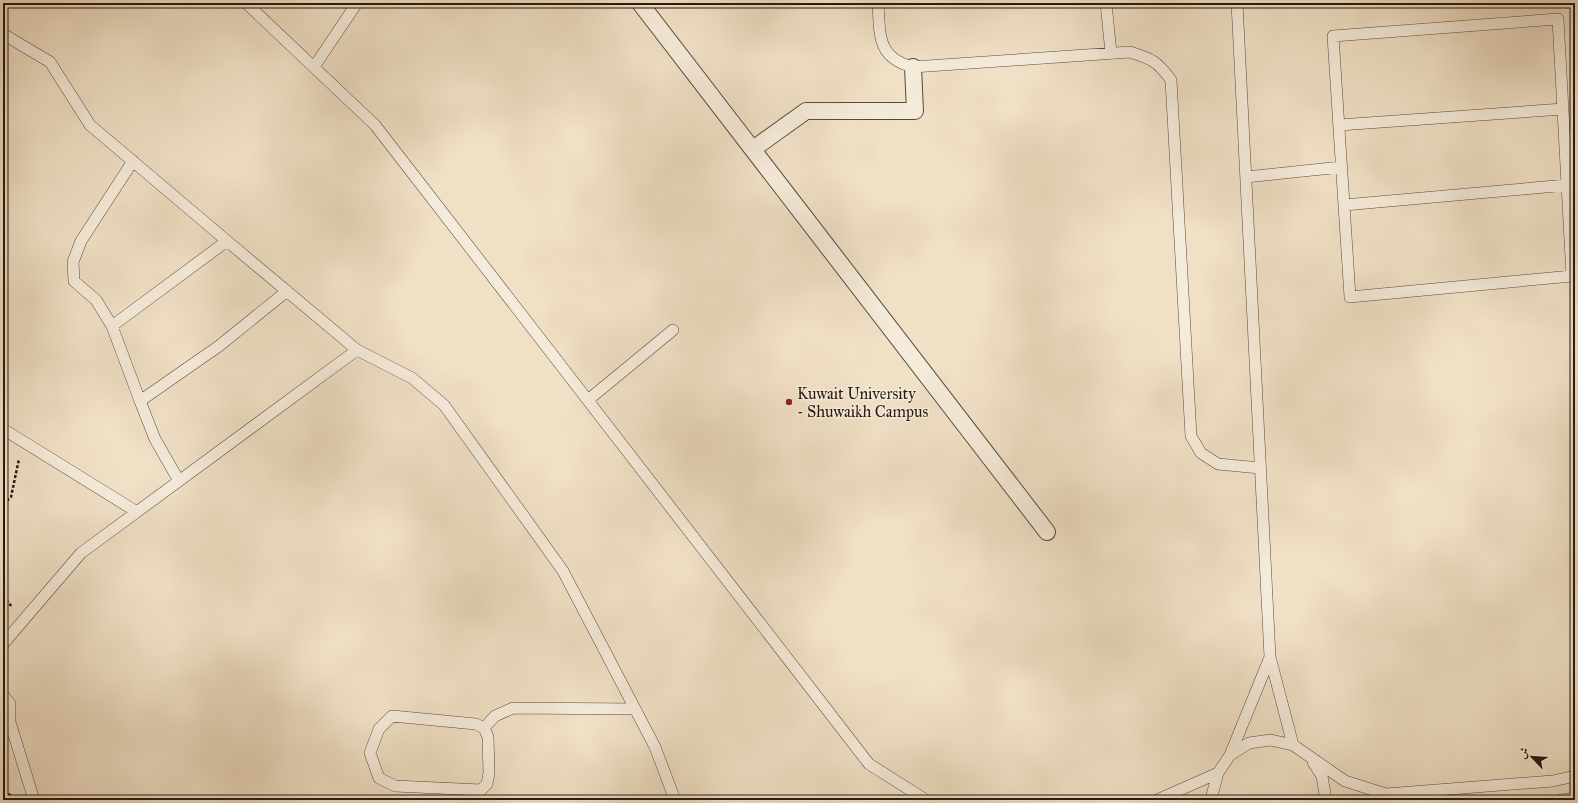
<svg xmlns="http://www.w3.org/2000/svg" width="1578" height="803" font-family="'IM FELL Great Primer',Amiri,serif">
	<style>
		.lines { fill: none; stroke-linecap: round; stroke-linejoin: round }
		.service-casing { stroke: #584b3c; stroke-width: 12 }
		.pedestrian-casing { stroke: #584b3c; stroke-width: 18 }
		.path { stroke: #26190e; stroke-width: 2.5; stroke-dasharray: 3 2; stroke-linecap: butt }
		.service { stroke: #f5ebda; stroke-width: 11 }
		.pedestrian { stroke: #f5ebda; stroke-width: 16 }
		.poi-dot { fill: #8f2418; stroke: #f5ebda; stroke-width: 1.5 }
		.labels { text-anchor: middle; dominant-baseline: central; stroke-width: 3; stroke-linejoin: round; paint-order: stroke }
		.poi-label { font-size: 16px; fill: #26190e; stroke: #f5ebda; text-anchor: start }
	</style>
	<rect width="100%" height="100%" fill="#f0e0c6"/>
	<filter id="stains"><feTurbulence type="fractalNoise" baseFrequency=".005" numOctaves="4"/><feColorMatrix values="0 0 0 0 .2 0 0 0 0 .09 0 0 0 0 .02 0 0 0 .5 -.17"/></filter>
	<radialGradient id="worn" r=".72"><stop offset=".6" stop-color="#630" stop-opacity="0"/><stop offset="1" stop-color="#630" stop-opacity=".3"/></radialGradient>
	<g class="lines">
		<!-- service casing -->
		<g class="service-casing">
			<path id="service" d="M 246,3 L 375,125 L 869,764 L 926,800
				M 878,3 C 880,35 877,58 913,67 L 1130,52 C 1152,59 1157,61 1171,80 L 1191,436 L 1201,453 L 1218,464 L 1260,468
				M 1106,3 L 1111,53
				M 1237,3 L 1270,657 L 1293,745
				M 1558,19 L 1572,276 L 1350,297 L 1333,36 Z
				M 3,34 L 50,62 L 90,125 L 227,241 L 357,350 L 412,378 L 444,405 L 563,571 L 655,747 L 675,800
				M 314,67 L 357,3
				M 1339,125 L 1563,109
				M 133,161 L 81,241 L 73,262 L 74,281 L 96,300 L 112,326 L 140,401 L 219,346 L 287,291
				M 1246,177 L 1341,167
				M 1344,205 L 1567,185
				M 112,326 L 227,241
				M 588,400 L 673,330
				M 140,401 L 155,439 L 179,481
				M 3,429 L 137,512
				M 3,644 L 81,553 L 357,350
				M 3,695 L 10,704 L 10,722 L 34,800
				M 392,716 L 476,724 L 484,728 L 488,737 L 489,773 L 487,784 L 481,790 L 395,786 L 379,778 L 370,753 L 379,729 Z
				M 484,728 L 495,716 L 513,708 L 635,709
				M 1230,755 L 1270,657
				M 1313,762 L 1322,776 L 1326,800
				M 1157,800 L 1218,773
				M 1213,800 L 1212,795 L 1218,773 L 1230,755 L 1249,743 L 1271,740 L 1293,745 L 1345,781 L 1386,794 L 1553,781 L 1575,776
				M 1561,800 L 1575,798"/>
		</g>
		<!-- pedestrian casing -->
		<g class="pedestrian-casing">
			<path id="pedestrian" d="M 640,3 L 1047,532
				M 753,149 L 806,111 L 915,111 L 913,67"/>
		</g>
		<!-- path -->
		<path class="path" d="M 3,504 L 11,497 L 19,459
			M 3,596 L 12,607
			M 3,794 L 13,795"/>
		<!-- service -->
		<use href="#service" class="service"/>
		<!-- pedestrian -->
		<use href="#pedestrian" class="pedestrian"/>
	</g>
	<!-- markers -->
	<circle class="poi-dot" cx="789" cy="402" r="4"/>
	<g class="labels">
		<!-- poi labels -->
		<g class="poi-label">
			<text x="797" y="393">Kuwait University<tspan x="797" dy="18">- Shuwaikh Campus</tspan></text>
		</g>
	</g>
	<!-- margin -->
	<rect width="1578" height="803" fill="none" stroke="#f0e0c6" stroke-width="16"/>
	<rect x="4" y="4" width="1570" height="795" fill="none" stroke="#26190e" stroke-width="2"/>
	<rect x="8" y="8" width="1562" height="787" fill="none" stroke="#26190e"/>
	<!-- north arrow -->
	<g transform="translate(1532 757) rotate(295)" stroke="#f5ebda" stroke-width="3" paint-order="stroke">
	<path d="M0-3L7 15L0 10L-7 15Z" fill="#26190e"/>
	<text y="-6" font-size="11" font-weight="bold" text-anchor="middle" fill="#26190e">ش</text>
	</g>
	<rect width="100%" height="100%" filter="url(#stains)"/>
	<rect width="100%" height="100%" fill="url(#worn)"/>
</svg>
